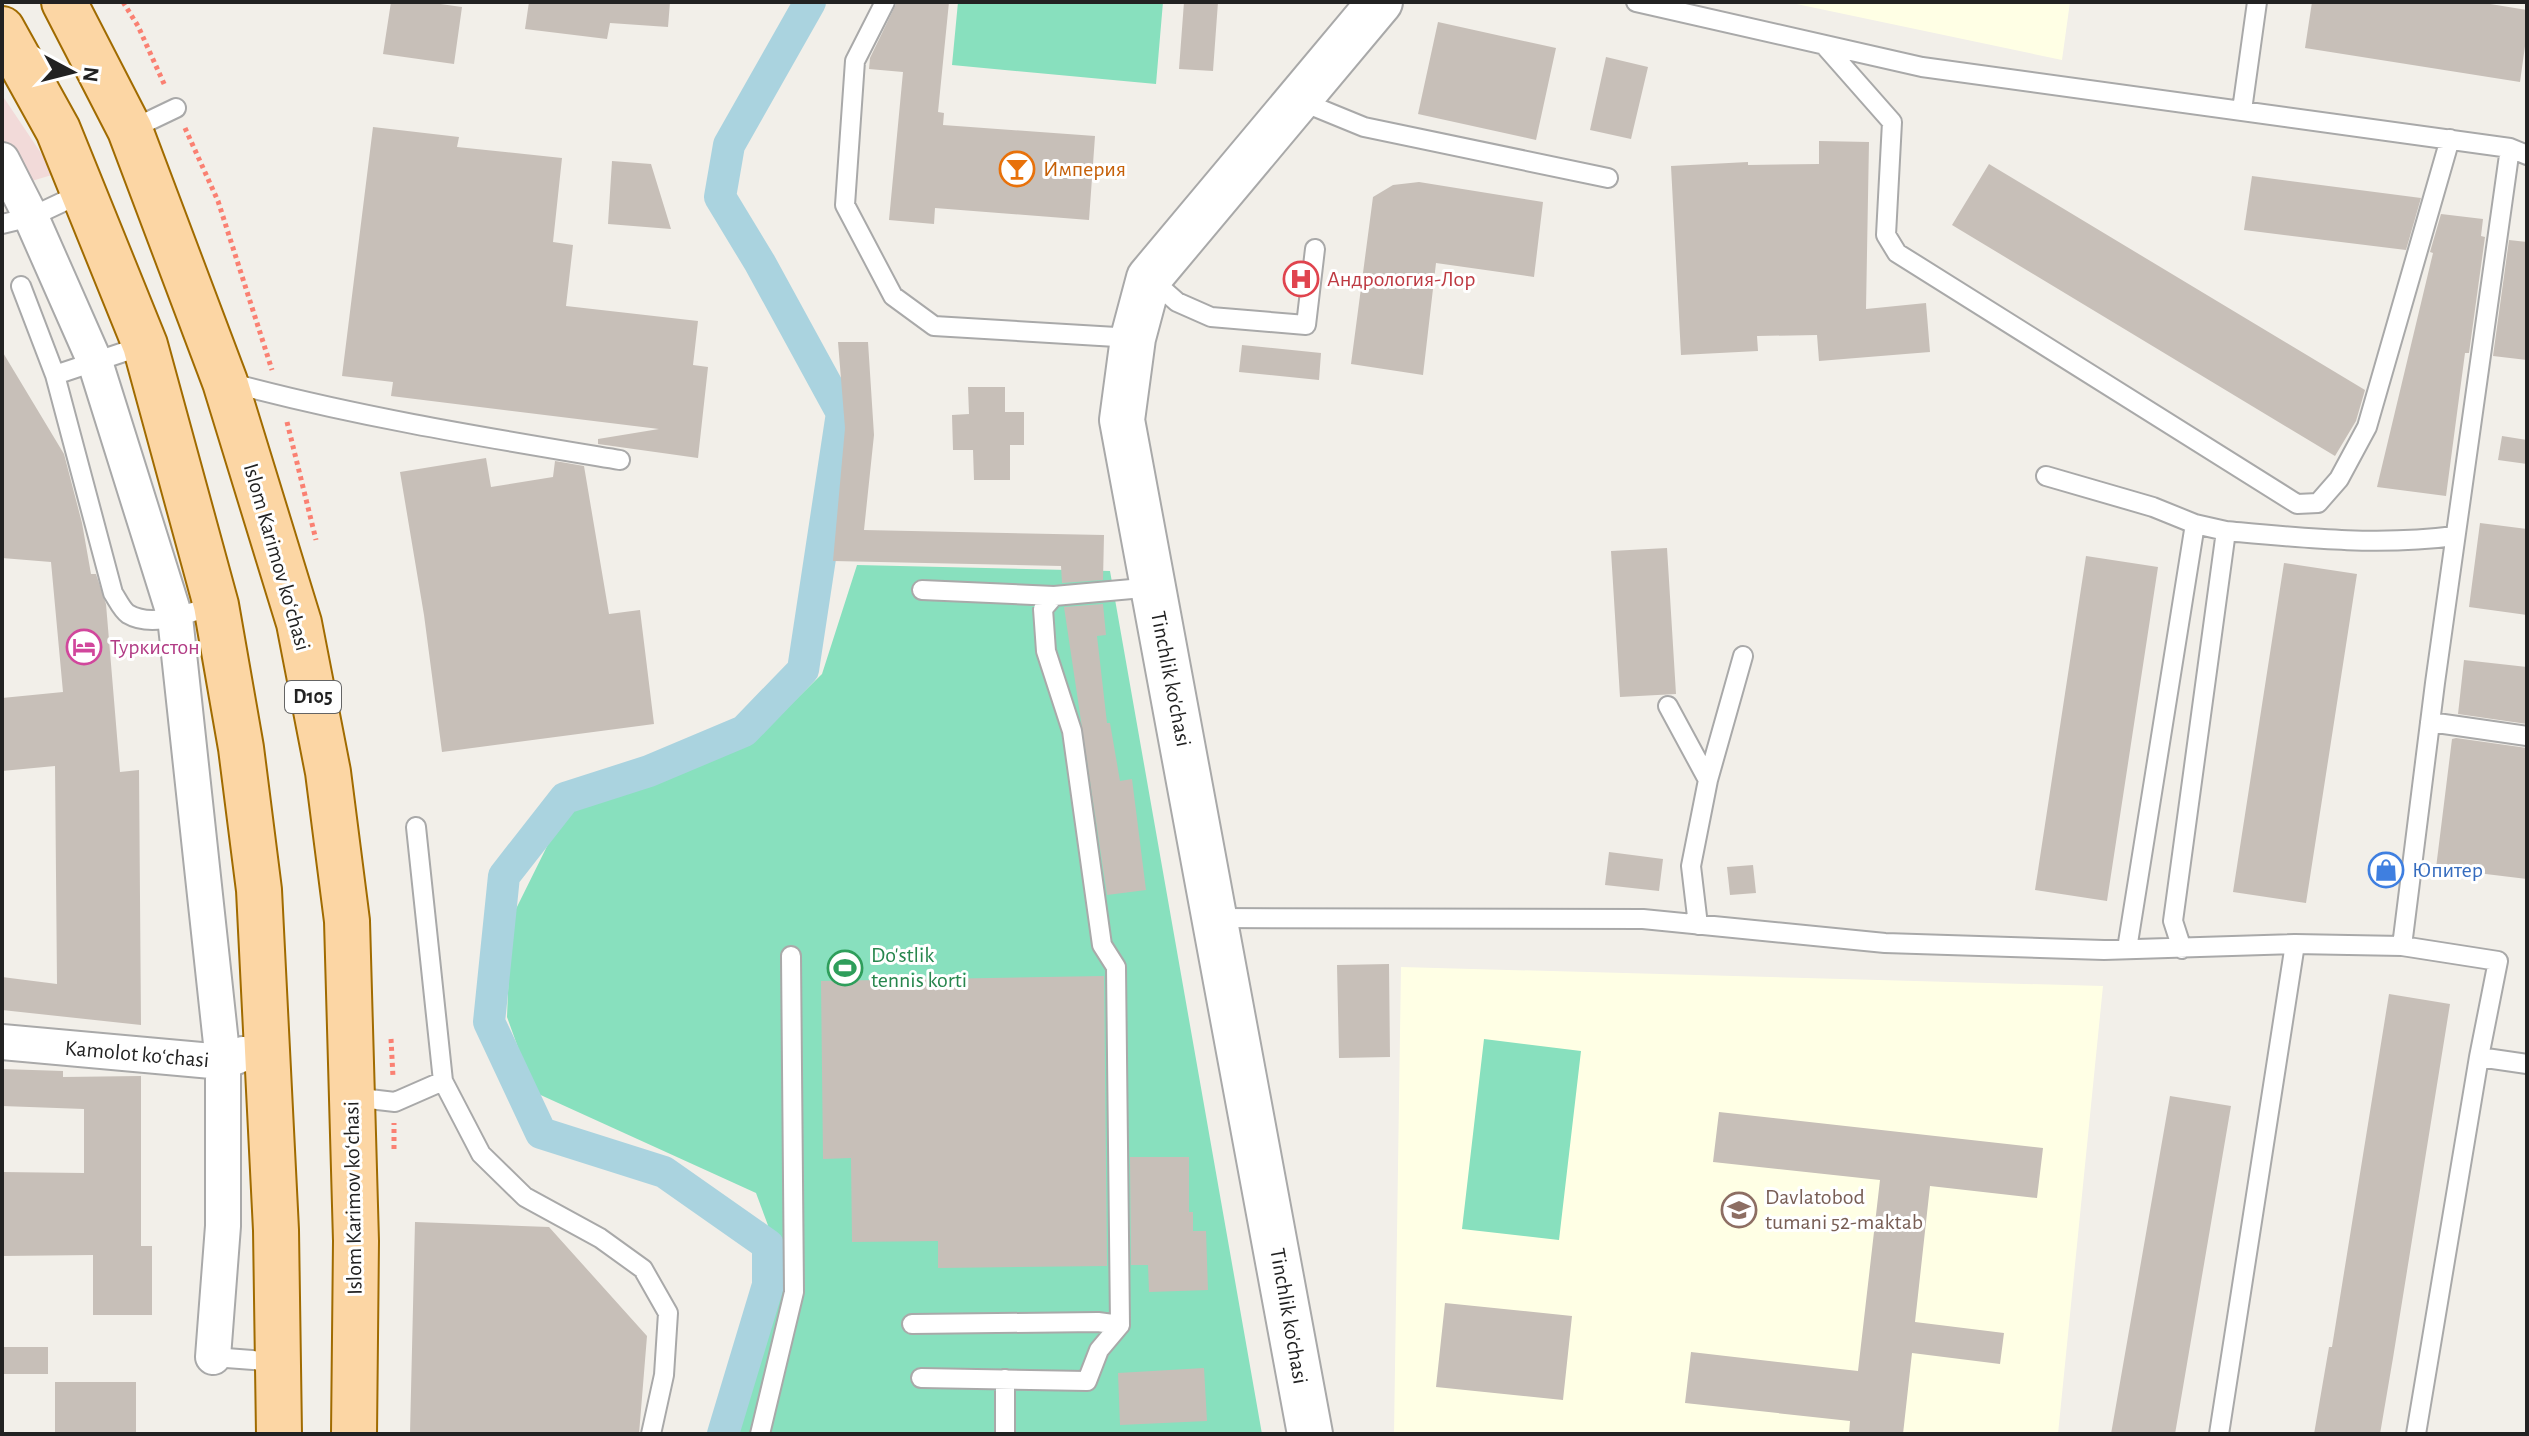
<svg xmlns="http://www.w3.org/2000/svg" width="2529" height="1436" font-family="'Alegreya Sans',sans-serif">
	<style>
		.commercial { fill: #f2dad9 }
		.education { fill: #ffffe5 }
		.pitch { fill: #88e0be }
		.lines { fill: none; stroke-linecap: round; stroke-linejoin: round }
		.canal { stroke: #aad3df; stroke-width: 32 }
		.building { fill: #c7bfb8 }
		.service-casing { stroke: #a9a9a9; stroke-width: 22 }
		.minor-casing { stroke: #a9a9a9; stroke-width: 38 }
		.tertiary-casing { stroke: #a9a9a9; stroke-width: 48 }
		.primary-casing { stroke: #a06b00; stroke-width: 48 }
		.path { stroke: #fa8072; stroke-width: 5; stroke-dasharray: 4 4; stroke-linecap: butt }
		.service { stroke: #fff; stroke-width: 18 }
		.minor { stroke: #fff; stroke-width: 34 }
		.tertiary { stroke: #fff; stroke-width: 44 }
		.primary { stroke: #fcd6a4; stroke-width: 44 }
		.labels { text-anchor: middle; dominant-baseline: central; stroke-width: 6; stroke-linejoin: round; paint-order: stroke }
		.shield { fill: #fff; stroke: #646464; stroke-width: 2 }
		.shield-label { font-size: 20px; font-weight: bold; fill: #222 }
		.food-label { font-size: 22px; fill: #c56008; stroke: #fff; text-anchor: start }
		.health-label { font-size: 22px; fill: #be3a42; stroke: #fff; text-anchor: start }
		.street-label { font-size: 22px; fill: #222; stroke: #fff }
		.hotel-label { font-size: 22px; fill: #b23c85; stroke: #fff; text-anchor: start }
		.shop-label { font-size: 22px; fill: #366cbe; stroke: #fff; text-anchor: start }
		.leisure-label { font-size: 22px; fill: #27864d; stroke: #fff; text-anchor: start }
		.education-label { font-size: 22px; fill: #785e54; stroke: #fff; text-anchor: start }
	</style>
	<rect width="100%" height="100%" fill="#f2efe9"/>
	<!-- commercial -->
	<path class="commercial" d="M 2,95 L 55,174 L 2,190 Z"/>
	<!-- education -->
	<path class="education" d="M 1787,2 L 2070,2 L 2062,60 Z
		M 1401,967 L 2103,986 L 2058,1434 L 1394,1434 Z"/>
	<!-- pitch -->
	<path class="pitch" d="M 958,2 L 1163,2 L 1156,84 L 952,65 Z
		M 857,565 L 1110,571 L 1262,1434 L 737,1434 L 785,1271 L 756,1193 L 534,1092 L 507,1017 L 511,919 L 565,810 L 621,792 L 767,728 L 822,674 Z
		M 1484,1039 L 1581,1051 L 1559,1240 L 1462,1229 Z"/>
	<g class="lines">
		<!-- canal -->
		<path class="canal" d="M 723,1434 L 768,1285 L 768,1245 L 664,1172 L 541,1133 L 489,1022 L 504,876 L 565,798 L 649,771 L 744,731 L 803,670 L 842,413 L 760,263 L 720,197 L 729,145 L 810,2"/>
	</g>
	<!-- building -->
	<path class="building" d="M 391,2 L 426,2 L 462,7 L 454,64 L 383,54 Z
		M 529,2 L 670,2 L 668,27 L 610,23 L 607,39 L 525,29 Z
		M 897,2 L 949,2 L 938,112 L 944,113 L 943,125 L 1095,136 L 1089,220 L 935,208 L 934,224 L 889,220 L 903,72 L 869,69 L 870,58 Z
		M 1184,2 L 1218,2 L 1213,71 L 1179,69 Z
		M 2312,2 L 2478,2 L 2527,10 L 2527,32 L 2520,82 L 2305,48 Z
		M 1438,22 L 1556,48 L 1536,140 L 1418,114 Z
		M 1606,57 L 1648,67 L 1631,139 L 1590,130 Z
		M 373,127 L 459,137 L 457,147 L 562,158 L 553,242 L 573,245 L 566,306 L 698,321 L 693,365 L 708,367 L 698,458 L 598,444 L 598,439 L 659,429 L 391,396 L 393,382 L 342,376 Z
		M 1819,141 L 1869,142 L 1866,309 L 1926,303 L 1930,352 L 1819,361 L 1817,335 L 1757,336 L 1758,351 L 1681,355 L 1671,166 L 1748,162 L 1748,165 L 1819,164 Z
		M 612,161 L 651,164 L 671,229 L 608,224 Z
		M 1989,164 L 2365,390 L 2356,421 L 2335,456 L 1952,225 Z
		M 2252,176 L 2421,198 L 2406,250 L 2244,230 Z
		M 1419,182 L 1543,202 L 1534,277 L 1436,263 L 1423,375 L 1351,364 L 1373,197 L 1393,185 Z
		M 2441,214 L 2483,219 L 2481,236 L 2485,237 L 2469,353 L 2465,353 L 2446,496 L 2377,487 L 2433,253 L 2430,252 Z
		M 2509,240 L 2527,242 L 2527,360 L 2493,356 Z
		M 838,342 L 868,342 L 874,435 L 864,530 L 1104,535 L 1103,580 L 1062,583 L 1061,566 L 833,561 L 845,428 Z
		M 1242,345 L 1321,353 L 1319,380 L 1239,372 Z
		M 2,351 L 64,454 L 82,523 L 91,574 L 96,574 L 106,604 L 120,772 L 139,770 L 141,1025 L 2,1010 L 2,977 L 57,984 L 55,766 L 2,771 L 2,698 L 63,692 L 51,562 L 2,558 Z
		M 968,387 L 1005,387 L 1005,412 L 1024,412 L 1024,445 L 1010,445 L 1010,480 L 974,480 L 973,450 L 953,450 L 952,415 L 969,414 Z
		M 2502,436 L 2527,440 L 2527,464 L 2498,460 Z
		M 486,458 L 491,487 L 553,477 L 555,461 L 584,466 L 609,614 L 640,610 L 654,724 L 442,752 L 424,615 L 400,472 Z
		M 2480,523 L 2527,529 L 2527,615 L 2469,607 Z
		M 1667,548 L 1676,694 L 1620,697 L 1611,551 Z
		M 2086,556 L 2158,567 L 2107,901 L 2035,890 Z
		M 2284,563 L 2357,574 L 2306,903 L 2233,892 Z
		M 1103,604 L 1106,635 L 1097,636 L 1107,723 L 1110,723 L 1120,781 L 1132,779 L 1146,890 L 1107,895 L 1064,607 Z
		M 2464,660 L 2527,667 L 2527,724 L 2458,714 Z
		M 2456,738 L 2527,748 L 2527,879 L 2436,868 L 2452,739 Z
		M 1609,852 L 1663,859 L 1659,891 L 1605,885 Z
		M 1753,865 L 1756,893 L 1730,895 L 1727,867 Z
		M 1389,964 L 1390,1057 L 1339,1058 L 1337,965 Z
		M 1104,976 L 1107,1266 L 938,1268 L 938,1241 L 852,1242 L 851,1158 L 823,1159 L 821,981 Z
		M 2389,994 L 2450,1004 L 2393,1358 L 2380,1434 L 2314,1434 L 2329,1347 L 2332,1347 Z
		M 2,1069 L 63,1071 L 63,1077 L 141,1076 L 141,1246 L 152,1246 L 152,1315 L 93,1315 L 93,1255 L 2,1256 L 2,1172 L 84,1173 L 84,1109 L 2,1106 Z
		M 2170,1096 L 2231,1106 L 2175,1434 L 2111,1434 Z
		M 1719,1112 L 2043,1148 L 2037,1198 L 1930,1186 L 1915,1322 L 2004,1333 L 2000,1364 L 1912,1353 L 1903,1434 L 1849,1434 L 1850,1421 L 1685,1403 L 1691,1352 L 1858,1371 L 1880,1180 L 1713,1162 Z
		M 1130,1157 L 1189,1157 L 1189,1212 L 1193,1212 L 1193,1231 L 1206,1231 L 1208,1290 L 1149,1292 L 1148,1265 L 1131,1265 Z
		M 415,1222 L 549,1227 L 647,1336 L 639,1434 L 410,1434 Z
		M 1445,1303 L 1572,1316 L 1563,1400 L 1436,1387 Z
		M 2,1347 L 48,1347 L 48,1374 L 2,1374 Z
		M 1204,1368 L 1207,1421 L 1120,1425 L 1118,1373 Z
		M 55,1382 L 136,1382 L 136,1434 L 55,1434 Z"/>
	<g class="lines">
		<!-- service casing -->
		<g class="service-casing">
			<path id="service" d="M 885,2 L 855,61 L 845,205 L 893,296 L 934,326 L 1133,338
				M 1636,2 L 1922,67 L 2510,148 L 2527,155
				M 1825,46 L 1892,122 L 1886,235 L 1897,253 L 2297,504 L 2318,503 L 2339,479 L 2367,427 L 2450,139
				M 1298,100 L 1364,127 L 1608,178
				M 2242,110 L 2257,2
				M 130,130 L 176,108
				M 2,224 L 31,217 L 84,192
				M 1151,279 L 1177,302 L 1211,317 L 1306,325 L 1315,249
				M 21,286 L 55,375 L 113,593 C 117,599 122,610 128,614 C 153,629 190,612 216,605
				M 55,375 L 145,345
				M 228,382 C 357,417 488,438 620,460
				M 2046,476 L 2153,507 L 2195,524
				M 2226,531 C 2303,538 2378,546 2455,536
				M 922,590 L 1054,596
				M 1668,706 L 1708,780
				M 2430,722 L 2527,736
				M 1216,918 L 1643,919 L 1885,943 L 2104,950 L 2295,944 L 2219,1434
				M 1698,925 L 1691,866 L 1708,780 L 1743,656
				M 2295,944 L 2402,946 L 2435,683 L 2510,148
				M 2402,946 L 2498,961 L 2479,1057 L 2527,1064
				M 2127,949 L 2195,524 L 2226,531 L 2173,921 L 2182,949
				M 443,1081 L 481,1154 L 525,1197 L 600,1238 L 643,1269 L 668,1313 L 664,1375 L 651,1434
				M 352,1097 L 395,1102 L 443,1081 L 416,827
				M 912,1324 L 1098,1322 L 1120,1325
				M 213,1357 L 278,1362
				M 921,1378 L 1087,1381 L 1099,1350 L 1120,1325 L 1116,967 L 1102,945 L 1072,731 L 1046,651 L 1043,609 L 1054,596 L 1154,587
				M 1005,1379 L 1005,1434
				M 760,1434 L 794,1292 L 791,956
				M 2416,1434 L 2479,1057"/>
		</g>
		<!-- minor casing -->
		<g class="minor-casing">
			<path id="minor" d="M 2,160 L 31,217 L 95,362 L 175,617 L 223,1062 L 223,1226 L 213,1357
				M 2,1042 L 223,1062 L 243,1054"/>
		</g>
		<!-- tertiary casing -->
		<g class="tertiary-casing">
			<path id="tertiary" d="M 1310,1434 L 1122,420 L 1133,338 L 1149,278 L 1380,2"/>
		</g>
		<!-- primary casing -->
		<g class="primary-casing">
			<path id="primary" d="M 64,2 L 130,130 L 225,382 L 299,623 L 328,772 L 347,921 L 356,1241 L 354,1434
				M 2,29 L 58,130 L 145,345 L 216,605 L 241,748 L 259,890 L 276,1230 L 279,1434"/>
		</g>
		<!-- path -->
		<path class="path" d="M 123,2 L 138,26 L 165,86
			M 185,128 L 218,201 L 272,370
			M 287,422 L 316,540
			M 391,1039 L 393,1077
			M 394,1149 L 394,1123"/>
		<!-- service -->
		<use href="#service" class="service"/>
		<!-- minor -->
		<use href="#minor" class="minor"/>
		<!-- tertiary -->
		<use href="#tertiary" class="tertiary"/>
		<!-- primary -->
		<use href="#primary" class="primary"/>
	</g>
	<!-- icons -->
	<defs>
		<g id="bar-ring" transform="scale(1.8)"><circle r="9.5" fill="#fff" stroke="#e8710a" stroke-width="1.5"/><path d="M-6-5H6L.8 .8V4.5H3.5V6h-7V4.5H-.8V.8Z" fill="#e8710a"/></g>
		<g id="hospital-ring" transform="scale(1.8)"><circle r="9.5" fill="#fff" stroke="#e0444e" stroke-width="1.5"/><path d="M-5-5h3v3.5h4V-5h3V5h-3V1.5h-4V5h-3Z" fill="#e0444e"/></g>
		<g id="hotel-ring" transform="scale(1.8)"><circle r="9.5" fill="#fff" stroke="#d1479c" stroke-width="1.5"/><path d="M-6-4.5h1.5V1H6V5H4.5V3h-9V5H-6ZM-4 0a1.8 1.8 0 1 1 3.6 0ZM.5 0V-2.5h3Q6-2.5 6 0Z" fill="#d1479c"/></g>
		<g id="shop-ring" transform="scale(1.8)"><circle r="9.5" fill="#fff" stroke="#3f7fe0" stroke-width="1.5"/><path d="M-5-2.5h2.3a2.7 3.5 0 0 1 5.4 0H5L5.5 6h-11ZM-1.5-2.5h3a1.5 2.3 0 0 0-3 0Z" fill="#3f7fe0"/></g>
		<g id="stadium-ring" transform="scale(1.8)"><circle r="9.5" fill="#fff" stroke="#2e9e5b" stroke-width="1.5"/><path d="M0-5a6.5 5 0 1 0 0 10a6.5 5 0 1 0 0-10ZM-3.5-1.8h7v3.6h-7Z" fill="#2e9e5b"/></g>
		<g id="school-ring" transform="scale(1.8)"><circle r="9.5" fill="#fff" stroke="#8d6e63" stroke-width="1.5"/><path d="M0-5L7-2L0 1L-7-2ZM-4 1L0 2.5L4 1V4Q0 6-4 4Z" fill="#8d6e63"/></g>
	</defs>
	<g fill-rule="evenodd">
		<use href="#bar-ring" x="1017" y="169"/>
		<use href="#hospital-ring" x="1301" y="279"/>
		<use href="#hotel-ring" x="84" y="647"/>
		<use href="#shop-ring" x="2386" y="870"/>
		<use href="#stadium-ring" x="845" y="968"/>
		<use href="#school-ring" x="1739" y="1210"/>
	</g>
	<g class="labels">
		<!-- shield labels -->
		<rect class="shield" x="285" y="681" width="56" height="32" rx="6"/>
		<g class="shield-label">
			<text x="313" y="697">D105</text>
		</g>
		<!-- food labels -->
		<g class="food-label">
			<text x="1043" y="169">Империя</text>
		</g>
		<!-- health labels -->
		<g class="health-label">
			<text x="1327" y="279">Андрология-Лор</text>
		</g>
		<!-- street labels -->
		<g class="street-label">
			<text transform="translate(277 557) rotate(74)">Islom Karimov koʻchasi</text>
			<text transform="translate(1171 679) rotate(79)">Tinchlik ko'chasi</text>
			<text transform="translate(137 1054) rotate(5)">Kamolot koʻchasi</text>
			<text transform="translate(353 1198) rotate(-91)">Islom Karimov koʻchasi</text>
			<text transform="translate(1289 1316) rotate(80)">Tinchlik ko'chasi</text>
		</g>
		<!-- hotel labels -->
		<g class="hotel-label">
			<text x="110" y="647">Туркистон</text>
		</g>
		<!-- shop labels -->
		<g class="shop-label">
			<text x="2412" y="870">Юпитер</text>
		</g>
		<!-- leisure labels -->
		<g class="leisure-label">
			<text x="871" y="955">Do'stlik<tspan x="871" dy="25">tennis korti</tspan></text>
		</g>
		<!-- education labels -->
		<g class="education-label">
			<text x="1765" y="1197">Davlatobod<tspan x="1765" dy="25">tumani 52-maktab</tspan></text>
		</g>
	</g>
	<!-- border -->
	<rect width="2529" height="1436" fill="none" stroke="#222222" stroke-width="8"/>
	<!-- north arrow -->
	<g transform="translate(72 72) rotate(97)" stroke="#ffffff" stroke-width="6" paint-order="stroke">
	<path d="M0-6L14 30L0 20L-14 30Z" fill="#222222"/>
	<text y="-12" font-size="22" font-weight="bold" text-anchor="middle" fill="#222222">N</text>
	</g>
</svg>
